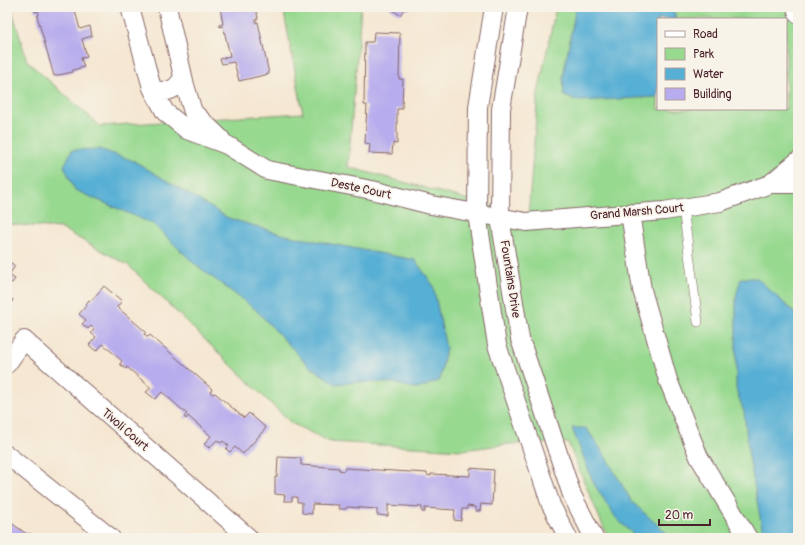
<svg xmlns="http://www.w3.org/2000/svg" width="805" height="545" font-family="Pangolin,sans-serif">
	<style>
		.green { fill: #98d990; stroke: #717c5e; fill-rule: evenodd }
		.water { fill: #57afd4; stroke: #506780 }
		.building { fill: #b7aced }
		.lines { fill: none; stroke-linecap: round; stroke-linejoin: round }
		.service-casing { stroke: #866565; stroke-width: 10 }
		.minor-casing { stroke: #866565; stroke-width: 20 }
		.service { stroke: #fff; stroke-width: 9 }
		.minor { stroke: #fff; stroke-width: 18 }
		.labels { text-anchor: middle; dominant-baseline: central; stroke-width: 3.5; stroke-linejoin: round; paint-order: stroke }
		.street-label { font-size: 12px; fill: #4a1f2b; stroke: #f7f3e8 }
	</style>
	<rect width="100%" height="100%" fill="#f7f3e8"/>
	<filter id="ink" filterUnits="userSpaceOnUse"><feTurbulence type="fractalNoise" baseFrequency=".025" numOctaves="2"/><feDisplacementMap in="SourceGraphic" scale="8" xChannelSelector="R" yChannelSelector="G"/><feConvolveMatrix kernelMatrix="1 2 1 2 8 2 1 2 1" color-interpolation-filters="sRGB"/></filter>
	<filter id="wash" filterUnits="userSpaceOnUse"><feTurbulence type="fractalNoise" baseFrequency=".012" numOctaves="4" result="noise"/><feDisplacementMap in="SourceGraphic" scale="16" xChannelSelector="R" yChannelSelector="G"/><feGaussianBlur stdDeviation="0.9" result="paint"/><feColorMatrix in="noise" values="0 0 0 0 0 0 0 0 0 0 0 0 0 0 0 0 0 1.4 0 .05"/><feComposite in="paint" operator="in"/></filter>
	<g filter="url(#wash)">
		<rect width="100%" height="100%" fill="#f5e7d1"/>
		<!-- green -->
		<path class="green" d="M 7,7 L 11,7 L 27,61 L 100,126 L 303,113 L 283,7 L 361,7 L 348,167 L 528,216 L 538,93 L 556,7 L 798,7 L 798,538 L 608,538 L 568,443 L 509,444 L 463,450 L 330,442 L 291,423 L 128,265 L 60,228 L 7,224 ZM 658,19 L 786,19 L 786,109 L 658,109 Z"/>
		<!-- water -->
		<path class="water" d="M 576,7 L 673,7 L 676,19 L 658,19 L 658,97 L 579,101 L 564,96 L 563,77 Z
			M 99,149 L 134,161 L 228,218 L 285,235 L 415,260 L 433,285 L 446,348 L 440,380 L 418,389 L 394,383 L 357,382 L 336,384 L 309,366 L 255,309 L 196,265 L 153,224 L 75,190 L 64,166 L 72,150 Z
			M 741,278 L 757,278 L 798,316 L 798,538 L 759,538 L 762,528 L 749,456 L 744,412 L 736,389 L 736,296 Z
			M 572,428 L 586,428 L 603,452 L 632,502 L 671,537 L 676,538 L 637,538 L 616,518 L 594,484 Z"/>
		<g id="blocks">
			<!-- building -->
			<path class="building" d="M 34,7 L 74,7 L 80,29 L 90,26 L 92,36 L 82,39 L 87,57 L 81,58 L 84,67 L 73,70 L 73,72 L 54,76 L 37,16 L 39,15 L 38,11 L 35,12 Z
				M 220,7 L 256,7 L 258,19 L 256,19 L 256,23 L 258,22 L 269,74 L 239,81 L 234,62 L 222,64 L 220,59 L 230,56 L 223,26 L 220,27 L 219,25 L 223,24 Z
				M 388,7 L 409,7 L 407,10 L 405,8 L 400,15 Z
				M 374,32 L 400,33 L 399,79 L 403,79 L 402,109 L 397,109 L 397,144 L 393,143 L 392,154 L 369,153 L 370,144 L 365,143 L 367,105 L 364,105 L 365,42 L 373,42 Z
				M 7,260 L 15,266 L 9,275 L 15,279 L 12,283 L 8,281 L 7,283 Z
				M 104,286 L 122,301 L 117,307 L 146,332 L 144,334 L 148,337 L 150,335 L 212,389 L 210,392 L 213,394 L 215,393 L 244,418 L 249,413 L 266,428 L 243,454 L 235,447 L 230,452 L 226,449 L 229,446 L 223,441 L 221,443 L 217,440 L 209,448 L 204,444 L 211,436 L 188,416 L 186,419 L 184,417 L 187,414 L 162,392 L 155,399 L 146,392 L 151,388 L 127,367 L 126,369 L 120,364 L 122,361 L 103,344 L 96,351 L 89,345 L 96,337 L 91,333 L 94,329 L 91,326 L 88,329 L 82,324 L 86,320 L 79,314 L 87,305 L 86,304 L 89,300 L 91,301 Z
				M 7,296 L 13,300 L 9,306 L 7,304 Z
				M 278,457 L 301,458 L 301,465 L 339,468 L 339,470 L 344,471 L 345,468 L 427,473 L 427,475 L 431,476 L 431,474 L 470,476 L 470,468 L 494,470 L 492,505 L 481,504 L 480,511 L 475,511 L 475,507 L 467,506 L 467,509 L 462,509 L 461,521 L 454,520 L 455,510 L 425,508 L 425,512 L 422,512 L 422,507 L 388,505 L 388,516 L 377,515 L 377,509 L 347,507 L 346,509 L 338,509 L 339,505 L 312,504 L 312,514 L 302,513 L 302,502 L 297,502 L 297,497 L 292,497 L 292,501 L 284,501 L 285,495 L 275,494 L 275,477 L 277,477 Z
				M 7,520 L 28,535 L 29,533 L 36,538 L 7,538 Z"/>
		</g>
	</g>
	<g filter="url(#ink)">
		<use href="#blocks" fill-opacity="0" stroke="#866565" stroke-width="1"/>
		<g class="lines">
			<!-- service casing -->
			<g class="service-casing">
				<path id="service" d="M 683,208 L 698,322"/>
			</g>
			<!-- minor casing -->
			<g class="minor-casing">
				<path id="minor" d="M 130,7 L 152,88 L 165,112 L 187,130 L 227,145 L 267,170 L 372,190 L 431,205 L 526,222 L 664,211 L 720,202 L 770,184 L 798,161
					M 167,7 L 185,85 L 193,112 L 221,139
					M 494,7 L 478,107 L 477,214 L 497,345 L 551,505 L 568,538
					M 518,7 L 501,109 L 500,218 L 520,339 L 572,495 L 594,538
					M 796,7 L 798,14
					M 153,89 C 168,94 175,90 183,78
					M 770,184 L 798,184
					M 630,213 L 642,290 L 668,380 L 699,457 L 748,538
					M 7,364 L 24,340 L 249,538
					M 7,455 L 111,538"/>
			</g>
			<!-- service -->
			<use href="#service" class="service"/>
			<!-- minor -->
			<use href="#minor" class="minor"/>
		</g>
	</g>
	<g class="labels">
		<!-- street labels -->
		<g class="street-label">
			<text transform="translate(361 189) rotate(12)">Deste Court</text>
			<text transform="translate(637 212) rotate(-5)">Grand Marsh Court</text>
			<text transform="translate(510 279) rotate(81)">Fountains Drive</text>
			<text transform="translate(125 430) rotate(41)">Tivoli Court</text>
		</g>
	</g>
	<!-- margin -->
	<rect width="805" height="545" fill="none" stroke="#f7f3e8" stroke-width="24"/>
	<!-- legend -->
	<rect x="657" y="18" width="130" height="92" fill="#f7f3e8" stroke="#b29e9c"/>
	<rect x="665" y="31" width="20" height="6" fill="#ffffff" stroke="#b29e9c"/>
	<text x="693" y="38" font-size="12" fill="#4a1f2b">Road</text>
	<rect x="665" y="48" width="20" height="12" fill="#98d990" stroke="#b29e9c"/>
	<text x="693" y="58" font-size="12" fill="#4a1f2b">Park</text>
	<rect x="665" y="68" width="20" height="12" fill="#57afd4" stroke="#b29e9c"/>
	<text x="693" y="78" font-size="12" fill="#4a1f2b">Water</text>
	<rect x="665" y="88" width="20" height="12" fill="#b7aced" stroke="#b29e9c"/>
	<text x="693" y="98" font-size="12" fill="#4a1f2b">Building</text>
	<!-- scale -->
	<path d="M659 519v6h51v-6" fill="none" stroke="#4a1f2b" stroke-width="2"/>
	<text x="665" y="519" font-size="12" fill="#4a1f2b" stroke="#f7f3e8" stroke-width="3" paint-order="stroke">20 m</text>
</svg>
